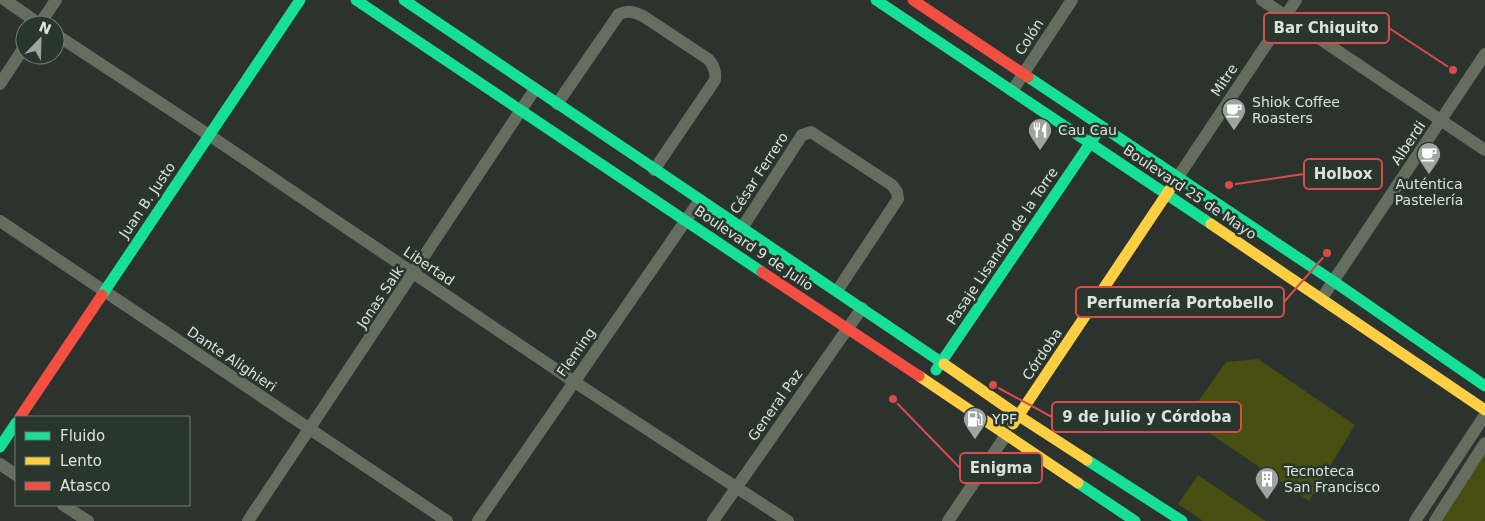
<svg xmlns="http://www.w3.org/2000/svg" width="1485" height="521" font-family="'DejaVu Sans',sans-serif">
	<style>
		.green { fill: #484d11 }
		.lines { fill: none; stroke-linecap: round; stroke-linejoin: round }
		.street { stroke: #646e5e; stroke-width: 12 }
		.fast { stroke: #16e098; stroke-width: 11 }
		.slow { stroke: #ffcf43; stroke-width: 11 }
		.jam { stroke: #f24e42; stroke-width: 11 }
		.labels { text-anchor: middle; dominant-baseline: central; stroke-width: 5; stroke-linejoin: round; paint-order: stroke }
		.street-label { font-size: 14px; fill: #dbe3dd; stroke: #29362d }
		.poi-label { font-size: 14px; fill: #dbe3dd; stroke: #29362d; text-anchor: start }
		.leader { fill: none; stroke: #d74d4c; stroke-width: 2 }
		.callout-dot { fill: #d74d4c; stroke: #29362d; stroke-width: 2 }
		.callout { fill: #29362d; stroke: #d74d4c; stroke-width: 2 }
		.callout-label { font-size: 15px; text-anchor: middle; font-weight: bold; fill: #dbe3dd }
	</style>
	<rect width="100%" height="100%" fill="#2c332e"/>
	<!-- green -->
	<path class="green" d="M 1258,359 L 1355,425 L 1309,501 L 1209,433 L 1197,403 L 1226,362 Z
		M 1485,454 L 1485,521 L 1442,521 Z
		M 1198,475 L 1266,521 L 1203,521 L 1178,504 Z"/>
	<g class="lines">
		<!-- street -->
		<path class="street" d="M 5,0 L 41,25
			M 1262,0 L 1485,150
			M 39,25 L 56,0
			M 55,34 L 209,135 L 573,381 L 788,521
			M 0,84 L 25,46
			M 1012,91 L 1072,0
			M 557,104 L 619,14 C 629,10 634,12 643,16 L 708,59 C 714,66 716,71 715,80 L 654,170
			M 1178,177 L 1296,0
			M 0,221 L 447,521
			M 742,228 L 802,135 L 811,132 L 892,185 L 897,192 L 898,199 L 837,291
			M 1322,298 L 1485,54
			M 0,464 L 16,475
			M 63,505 L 88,521
			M 248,521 L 535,89
			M 478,521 L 700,200
			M 713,521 L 862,308
			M 948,521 L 1006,435
			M 1415,521 L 1485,415
			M 1435,521 L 1485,443"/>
		<!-- fast -->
		<path class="fast" d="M 356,0 L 762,272
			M 404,0 L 944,364
			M 876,0 L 1211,224
			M 1028,77 L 1333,281 L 1485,386
			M 102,295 L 300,0
			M 936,370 L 1097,133
			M 0,447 L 16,423
			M 1087,460 L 1182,521
			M 1078,483 L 1135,521"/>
		<!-- slow -->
		<path class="slow" d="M 1211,224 L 1485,410
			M 944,364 L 1019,416 L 1087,460
			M 919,376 L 1078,483
			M 1013,424 L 1172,186"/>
		<!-- jam -->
		<path class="jam" d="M 913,0 L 1028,77
			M 762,272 L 919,376
			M 20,417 L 102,295"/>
	</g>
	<!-- icons -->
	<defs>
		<g id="cafe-pin" transform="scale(1.25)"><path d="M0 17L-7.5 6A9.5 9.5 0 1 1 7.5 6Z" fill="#9ea5a0" stroke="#29362d"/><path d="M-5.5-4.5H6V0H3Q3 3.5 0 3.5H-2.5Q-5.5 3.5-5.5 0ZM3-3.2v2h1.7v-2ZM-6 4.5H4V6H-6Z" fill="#fff"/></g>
		<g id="restaurant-pin" transform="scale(1.25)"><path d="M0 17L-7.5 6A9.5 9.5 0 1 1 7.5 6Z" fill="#9ea5a0" stroke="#29362d"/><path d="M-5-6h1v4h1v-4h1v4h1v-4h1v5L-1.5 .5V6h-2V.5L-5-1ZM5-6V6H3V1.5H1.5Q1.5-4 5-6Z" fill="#fff"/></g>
		<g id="fuel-pin" transform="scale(1.25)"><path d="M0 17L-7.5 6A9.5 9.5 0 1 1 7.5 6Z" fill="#9ea5a0" stroke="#29362d"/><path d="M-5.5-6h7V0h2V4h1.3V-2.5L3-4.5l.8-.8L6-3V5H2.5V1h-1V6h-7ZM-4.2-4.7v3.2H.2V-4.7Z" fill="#fff"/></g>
		<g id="building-pin" transform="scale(1.25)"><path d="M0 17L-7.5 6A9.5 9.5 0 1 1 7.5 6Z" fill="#9ea5a0" stroke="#29362d"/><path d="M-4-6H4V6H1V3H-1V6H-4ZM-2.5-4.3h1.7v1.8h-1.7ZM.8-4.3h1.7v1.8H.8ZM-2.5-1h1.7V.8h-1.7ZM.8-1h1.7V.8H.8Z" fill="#fff"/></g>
	</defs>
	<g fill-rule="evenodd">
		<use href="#cafe-pin" x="1234" y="110"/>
		<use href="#restaurant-pin" x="1040" y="130"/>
		<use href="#cafe-pin" x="1429" y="154"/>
		<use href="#fuel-pin" x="975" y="419"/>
		<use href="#building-pin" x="1267" y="479"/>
	</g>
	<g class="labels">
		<!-- street labels -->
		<g class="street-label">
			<text transform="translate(1029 37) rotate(-57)">Colón</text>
			<text transform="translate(1224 80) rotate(-56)">Mitre</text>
			<text transform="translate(1408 143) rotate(-56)">Alberdi</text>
			<text transform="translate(759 173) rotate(-57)">César Ferrero</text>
			<text transform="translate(1190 192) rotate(34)">Boulevard 25 de Mayo</text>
			<text transform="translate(147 200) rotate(-56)">Juan B. Justo</text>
			<text transform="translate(1002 246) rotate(-56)">Pasaje Lisandro de la Torre</text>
			<text transform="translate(754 248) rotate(34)">Boulevard 9 de Julio</text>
			<text transform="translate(429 266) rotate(34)">Libertad</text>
			<text transform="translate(380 297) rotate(-56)">Jonas Salk</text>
			<text transform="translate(576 352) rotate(-55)">Fleming</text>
			<text transform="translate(1042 354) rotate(-56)">Córdoba</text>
			<text transform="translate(232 359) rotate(34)">Dante Alighieri</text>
			<text transform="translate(775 405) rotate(-55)">General Paz</text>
		</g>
		<!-- poi labels -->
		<g class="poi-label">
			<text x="1252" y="102">Shiok Coffee<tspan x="1252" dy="16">Roasters</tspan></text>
			<text x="1058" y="130">Cau Cau</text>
			<text x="1429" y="184" text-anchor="middle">Auténtica<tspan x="1429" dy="16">Pastelería</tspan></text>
			<text x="992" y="419">YPF</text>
			<text x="1284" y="471">Tecnoteca<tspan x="1284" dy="16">San Francisco</tspan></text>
		</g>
	</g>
	<!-- callouts -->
	<path class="leader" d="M1453 70L1389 28M1229 185L1304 174M1327 253L1284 302M993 385L1052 417M893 399L960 468"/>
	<g class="callout-dot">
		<circle cx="1453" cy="70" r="5"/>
		<circle cx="1229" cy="185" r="5"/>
		<circle cx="1327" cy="253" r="5"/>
		<circle cx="993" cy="385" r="5"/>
		<circle cx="893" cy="399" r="5"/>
	</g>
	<g class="callout">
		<rect x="1264" y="13" width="125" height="30" rx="5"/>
		<rect x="1304" y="159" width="78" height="30" rx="5"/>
		<rect x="1076" y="287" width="208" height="30" rx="5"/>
		<rect x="1052" y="402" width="189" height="30" rx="5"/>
		<rect x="960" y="453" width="82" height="30" rx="5"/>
	</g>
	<g class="callout-label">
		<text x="1326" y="33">Bar Chiquito</text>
		<text x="1343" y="179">Holbox</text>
		<text x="1180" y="308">Perfumería Portobello</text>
		<text x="1147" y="422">9 de Julio y Córdoba</text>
		<text x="1001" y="473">Enigma</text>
	</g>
	<!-- legend -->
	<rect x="15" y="416" width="175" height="90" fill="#29362d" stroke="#707b73"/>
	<rect x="25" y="432" width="25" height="8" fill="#16e098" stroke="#707b73"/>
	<text x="60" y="441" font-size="15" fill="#dbe3dd">Fluido</text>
	<rect x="25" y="457" width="25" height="8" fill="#ffcf43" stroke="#707b73"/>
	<text x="60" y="466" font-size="15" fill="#dbe3dd">Lento</text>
	<rect x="25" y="482" width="25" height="8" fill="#f24e42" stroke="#707b73"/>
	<text x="60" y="491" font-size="15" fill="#dbe3dd">Atasco</text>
	<!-- north arrow -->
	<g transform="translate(40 40) rotate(23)"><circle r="24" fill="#29362d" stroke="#707b73"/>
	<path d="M0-4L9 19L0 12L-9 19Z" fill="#9ea5a0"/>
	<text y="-8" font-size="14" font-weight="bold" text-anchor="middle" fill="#dbe3dd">N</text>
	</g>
</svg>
